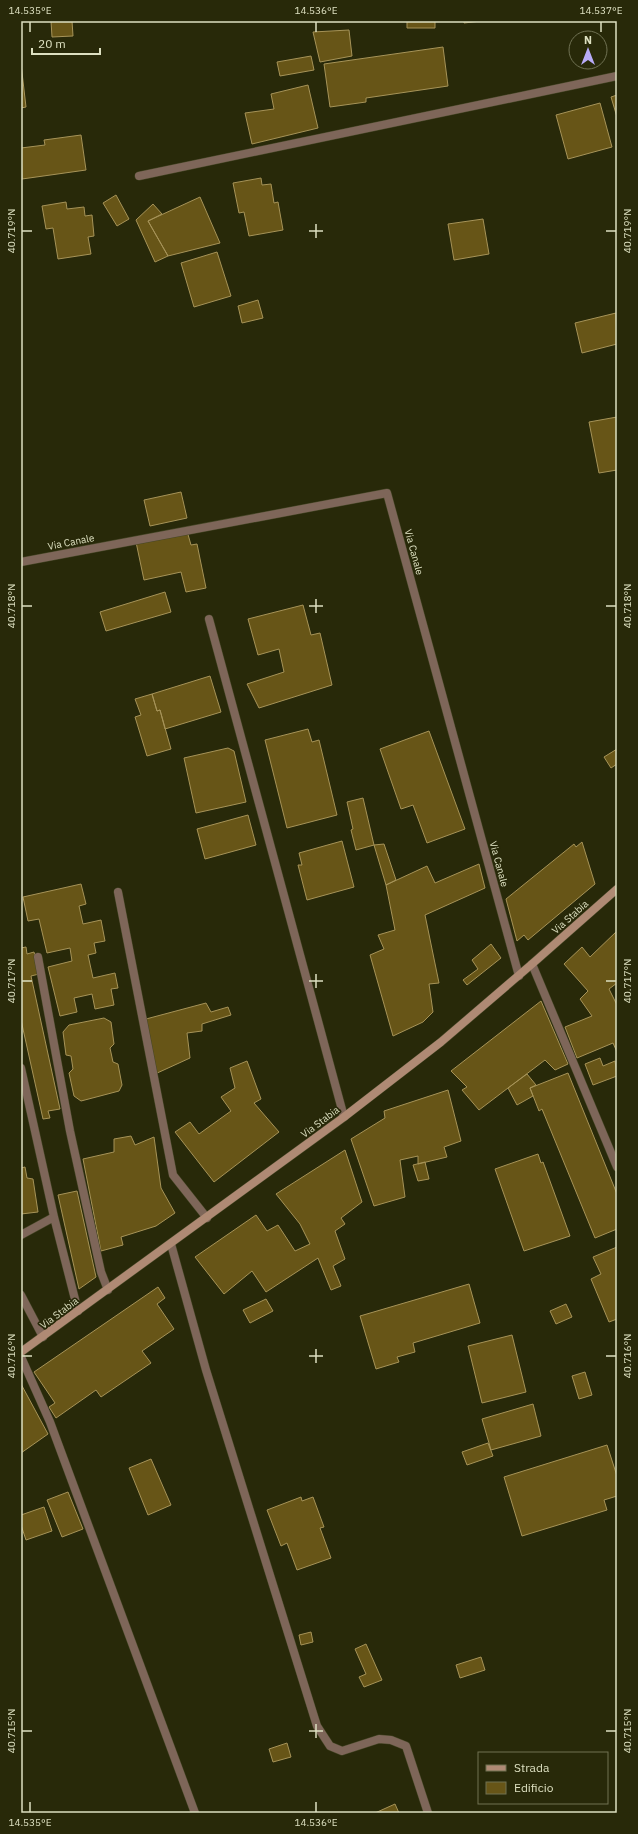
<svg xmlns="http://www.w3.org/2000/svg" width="638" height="1834" font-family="'IBM Plex Sans',sans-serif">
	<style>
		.building { fill: #675517; stroke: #a69358 }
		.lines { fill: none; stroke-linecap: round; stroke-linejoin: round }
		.lane-casing { stroke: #454626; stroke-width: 9 }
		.street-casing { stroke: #454626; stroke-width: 9 }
		.secondary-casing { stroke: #454626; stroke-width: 9 }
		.lane { stroke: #7e6659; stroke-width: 8 }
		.street { stroke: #7e6659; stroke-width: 8 }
		.secondary { stroke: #af8a74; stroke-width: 8 }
		.ticks { fill: none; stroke: #dde0c1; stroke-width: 1.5 }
		.labels { text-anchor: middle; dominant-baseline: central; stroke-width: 3.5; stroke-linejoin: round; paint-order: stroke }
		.street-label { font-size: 10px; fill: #dde0c1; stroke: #282909 }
		.neatline { fill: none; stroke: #dde0c1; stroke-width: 1.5 }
		.ticks-label { font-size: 10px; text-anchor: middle; fill: #dde0c1 }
	</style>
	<rect width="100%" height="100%" fill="#282909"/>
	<!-- building -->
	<path class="building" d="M 51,21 L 72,21 L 73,36 L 52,37 Z
		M 407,21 L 435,21 L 435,28 L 407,28 Z
		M 464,21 L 481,21 L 464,23 Z
		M 349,30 L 352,56 L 320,62 L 313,32 Z
		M 443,47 L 448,86 L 366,98 L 366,102 L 330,107 L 324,64 Z
		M 311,56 L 314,70 L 280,76 L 277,62 Z
		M 21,64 L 26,107 L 21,108 Z
		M 308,85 L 318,128 L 252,144 L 245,113 L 274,109 L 271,94 Z
		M 617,95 L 617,117 L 611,97 Z
		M 600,103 L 612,147 L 568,159 L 556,115 Z
		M 81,135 L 86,170 L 22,179 L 21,148 L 45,145 L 44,140 Z
		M 261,178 L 262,185 L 271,184 L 274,203 L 278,202 L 283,230 L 249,236 L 244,212 L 239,213 L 233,183 Z
		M 116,195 L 129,219 L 117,226 L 103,203 Z
		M 200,197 L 220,243 L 168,256 L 148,221 Z
		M 66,202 L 67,209 L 84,207 L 85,216 L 92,215 L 94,236 L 88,237 L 91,254 L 58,259 L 53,228 L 46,229 L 42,206 Z
		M 153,204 L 162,214 L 148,221 L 168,256 L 155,262 L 136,220 Z
		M 483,219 L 489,254 L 454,260 L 448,224 Z
		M 217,252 L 231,296 L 194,307 L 181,263 Z
		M 258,300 L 263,318 L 242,323 L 238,306 Z
		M 616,313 L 617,344 L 582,353 L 575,323 Z
		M 617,417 L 617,470 L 599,473 L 589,422 Z
		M 181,492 L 187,518 L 150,526 L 144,500 Z
		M 187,531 L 191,545 L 197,544 L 206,588 L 186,592 L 181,572 L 144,580 L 136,542 Z
		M 165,592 L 171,612 L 106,631 L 100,612 Z
		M 303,605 L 311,635 L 320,633 L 332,685 L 259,708 L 247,684 L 284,672 L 279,649 L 258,655 L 248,619 Z
		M 210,676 L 221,712 L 165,729 L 160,710 L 157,711 L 152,694 Z
		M 152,694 L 157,711 L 160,710 L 171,749 L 147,756 L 135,717 L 141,715 L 135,699 Z
		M 308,729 L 312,742 L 319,740 L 337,815 L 287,828 L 265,740 Z
		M 429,731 L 465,829 L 427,843 L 413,805 L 401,809 L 380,749 Z
		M 228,748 L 234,751 L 246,802 L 196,813 L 184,758 Z
		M 617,749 L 617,764 L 611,768 L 604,757 Z
		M 363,798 L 374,845 L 356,850 L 351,830 L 353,829 L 347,802 Z
		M 248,815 L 256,845 L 205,859 L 197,829 Z
		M 342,841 L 354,887 L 307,900 L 298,865 L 302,865 L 299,853 Z
		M 582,842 L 595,884 L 528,940 L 524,935 L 517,941 L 506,899 L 574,844 L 576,847 Z
		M 384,844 L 396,880 L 386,885 L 374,845 Z
		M 479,864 L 485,888 L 425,915 L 439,983 L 429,984 L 433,1012 L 423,1022 L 393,1036 L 370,955 L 384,949 L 378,935 L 395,930 L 386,885 L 427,866 L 435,883 Z
		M 81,884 L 86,904 L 79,906 L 83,924 L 101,920 L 105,941 L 94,943 L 96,953 L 88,955 L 93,978 L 115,973 L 118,988 L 111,989 L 114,1005 L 95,1009 L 92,994 L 74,998 L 77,1012 L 60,1016 L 48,967 L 72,961 L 70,948 L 47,953 L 39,919 L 28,921 L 23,897 Z
		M 617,931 L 617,983 L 609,989 L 617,1005 L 617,1052 L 613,1043 L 577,1058 L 565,1027 L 592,1016 L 580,999 L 588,991 L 564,964 L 582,947 L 590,957 Z
		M 491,944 L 501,958 L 467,985 L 463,980 L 478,969 L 472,960 Z
		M 26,947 L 27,954 L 34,952 L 39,974 L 31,976 L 60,1109 L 48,1111 L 50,1118 L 43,1119 L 21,1020 L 21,948 Z
		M 541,1001 L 568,1064 L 555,1070 L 545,1060 L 479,1110 L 462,1090 L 467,1087 L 451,1071 Z
		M 206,1003 L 211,1012 L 228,1007 L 231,1015 L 202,1024 L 202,1031 L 187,1033 L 190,1058 L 155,1074 L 146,1019 Z
		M 104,1018 L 111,1022 L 114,1044 L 110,1048 L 113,1062 L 118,1064 L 122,1085 L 119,1091 L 81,1101 L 74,1096 L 69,1073 L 73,1069 L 71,1056 L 66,1055 L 63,1032 L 69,1025 Z
		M 600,1058 L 603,1066 L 615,1061 L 617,1076 L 593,1085 L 585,1064 Z
		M 247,1061 L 261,1099 L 254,1103 L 279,1132 L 214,1182 L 175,1132 L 190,1122 L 199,1134 L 231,1111 L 221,1097 L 235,1088 L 230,1068 Z
		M 568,1073 L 617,1194 L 617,1229 L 595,1238 L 542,1109 L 539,1111 L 530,1088 Z
		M 527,1074 L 536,1085 L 530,1088 L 533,1096 L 517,1105 L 508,1088 Z
		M 448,1090 L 461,1141 L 444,1147 L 447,1157 L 418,1164 L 418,1156 L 400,1160 L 405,1197 L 374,1206 L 351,1139 L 385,1118 L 384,1111 Z
		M 131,1136 L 135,1145 L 154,1137 L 161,1188 L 175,1213 L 156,1226 L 121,1237 L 123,1245 L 101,1251 L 83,1159 L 114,1152 L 114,1139 Z
		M 345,1150 L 362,1202 L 341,1218 L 345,1224 L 335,1231 L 345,1259 L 333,1266 L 341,1286 L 331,1290 L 318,1258 L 266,1292 L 252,1271 L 224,1294 L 195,1257 L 256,1215 L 267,1231 L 278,1225 L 295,1251 L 310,1244 L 300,1224 L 276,1194 Z
		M 538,1154 L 541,1163 L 543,1162 L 570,1236 L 524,1251 L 495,1169 Z
		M 425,1162 L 429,1179 L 418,1181 L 413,1165 Z
		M 25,1167 L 27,1178 L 33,1179 L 38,1212 L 21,1214 L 21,1168 Z
		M 77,1191 L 96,1277 L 79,1289 L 58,1195 Z
		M 617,1247 L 617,1319 L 609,1322 L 591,1279 L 601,1274 L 593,1257 Z
		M 469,1284 L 480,1323 L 413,1343 L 415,1352 L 397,1357 L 399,1362 L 376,1369 L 360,1316 Z
		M 158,1287 L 165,1298 L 157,1304 L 174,1329 L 142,1351 L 151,1363 L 101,1397 L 96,1390 L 56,1418 L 49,1407 L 55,1403 L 34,1372 Z
		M 266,1299 L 273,1311 L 250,1323 L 243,1310 Z
		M 566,1304 L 572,1317 L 556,1324 L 550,1311 Z
		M 512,1335 L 526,1392 L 482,1403 L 468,1346 Z
		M 585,1372 L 592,1395 L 579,1399 L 572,1376 Z
		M 21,1384 L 48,1434 L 21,1453 Z
		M 533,1404 L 541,1436 L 491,1450 L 482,1419 Z
		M 488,1443 L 493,1456 L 467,1465 L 462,1452 Z
		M 607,1445 L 617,1476 L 617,1496 L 604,1500 L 607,1510 L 522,1536 L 504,1477 Z
		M 151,1459 L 171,1505 L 148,1515 L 129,1468 Z
		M 68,1492 L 83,1529 L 62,1537 L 47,1500 Z
		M 301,1497 L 302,1501 L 313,1497 L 324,1527 L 320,1528 L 331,1558 L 297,1570 L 287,1543 L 281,1546 L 267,1510 Z
		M 44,1507 L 52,1531 L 26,1540 L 21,1525 L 21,1515 Z
		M 311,1632 L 313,1642 L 301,1645 L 299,1635 Z
		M 366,1644 L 382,1680 L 364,1687 L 359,1677 L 366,1674 L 355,1649 Z
		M 481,1657 L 485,1670 L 460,1678 L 456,1665 Z
		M 287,1743 L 291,1757 L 273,1762 L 269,1749 Z
		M 395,1804 L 399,1813 L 375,1813 Z"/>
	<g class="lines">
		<!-- lane casing -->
		<g class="lane-casing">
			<path id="lane" d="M 139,176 L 617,76
				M 21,562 L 387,493 L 519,976
				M 118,892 L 173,1175 L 207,1218
				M 38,957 L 70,1131 L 101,1272 L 108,1290
				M 21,1068 L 54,1217 L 78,1311
				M 21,1235 L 54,1217
				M 171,1244 L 206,1370 L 317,1726 L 330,1746 L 342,1751 L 379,1739 L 391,1740 L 406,1746 L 428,1813
				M 21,1295 L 43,1337
				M 21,1357 L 50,1422 L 195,1813"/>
		</g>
		<!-- street casing -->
		<g class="street-casing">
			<path id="street" d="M 209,619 L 344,1117
				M 532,964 L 617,1167"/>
		</g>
		<!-- secondary casing -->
		<g class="secondary-casing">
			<path id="secondary" d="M 21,1352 L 344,1117 L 441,1042 L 532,964 L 617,889"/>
		</g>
		<!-- lane -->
		<use href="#lane" class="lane"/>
		<!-- street -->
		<use href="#street" class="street"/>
		<!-- secondary -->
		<use href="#secondary" class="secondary"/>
	</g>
	<!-- ticks -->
	<path class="ticks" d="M 30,22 L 30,32M 316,22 L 316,32M 601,22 L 601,32M 316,224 L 316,238M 22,231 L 32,231M 309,231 L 323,231M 606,231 L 616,231M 316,599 L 316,613M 22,606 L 32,606M 309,606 L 323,606M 606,606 L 616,606M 316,974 L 316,988M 22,981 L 32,981M 309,981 L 323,981M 606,981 L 616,981M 316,1349 L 316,1363M 22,1356 L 32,1356M 309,1356 L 323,1356M 606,1356 L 616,1356M 316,1724 L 316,1738M 22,1731 L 32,1731M 309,1731 L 323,1731M 606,1731 L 616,1731M 30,1802 L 30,1812M 316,1802 L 316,1812"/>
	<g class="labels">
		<!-- street labels -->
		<g class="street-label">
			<text transform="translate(71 542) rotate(-11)">Via Canale</text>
			<text transform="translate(414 552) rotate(75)">Via Canale</text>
			<text transform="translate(499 864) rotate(75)">Via Canale</text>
			<text transform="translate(570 917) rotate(-42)">Via Stabia</text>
			<text transform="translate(320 1122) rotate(-37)">Via Stabia</text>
			<text transform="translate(59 1313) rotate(-37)">Via Stabia</text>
		</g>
	</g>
	<!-- border -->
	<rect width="638" height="1834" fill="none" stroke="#282909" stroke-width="44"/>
	<!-- legend -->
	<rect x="478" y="1752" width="130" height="52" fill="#282909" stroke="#707253"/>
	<rect x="486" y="1765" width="20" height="6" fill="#af8a74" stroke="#707253"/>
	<text x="514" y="1772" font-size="12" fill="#dde0c1">Strada</text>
	<rect x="486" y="1782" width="20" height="12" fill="#675517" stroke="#707253"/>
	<text x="514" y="1792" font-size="12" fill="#dde0c1">Edificio</text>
	<!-- north arrow -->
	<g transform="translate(588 50)"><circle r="19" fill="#282909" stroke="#707253"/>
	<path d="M0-3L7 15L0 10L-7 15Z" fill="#b8abf7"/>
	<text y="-6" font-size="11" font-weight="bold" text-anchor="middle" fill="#dde0c1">N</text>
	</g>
	<!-- scale -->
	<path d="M32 48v6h68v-6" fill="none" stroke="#dde0c1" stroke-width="2"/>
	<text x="38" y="48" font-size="12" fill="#dde0c1" stroke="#282909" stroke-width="3" paint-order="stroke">20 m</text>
	<rect x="22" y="22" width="594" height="1790" class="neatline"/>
	<g class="ticks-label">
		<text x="30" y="14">14.535°E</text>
		<text x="316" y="14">14.536°E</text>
		<text x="601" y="14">14.537°E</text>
		<text transform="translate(11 231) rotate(-90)" y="4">40.719°N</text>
		<text transform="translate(627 231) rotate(-90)" y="4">40.719°N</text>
		<text transform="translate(11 606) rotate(-90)" y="4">40.718°N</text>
		<text transform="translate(627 606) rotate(-90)" y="4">40.718°N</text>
		<text transform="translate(11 981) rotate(-90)" y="4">40.717°N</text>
		<text transform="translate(627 981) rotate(-90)" y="4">40.717°N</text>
		<text transform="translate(11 1356) rotate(-90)" y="4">40.716°N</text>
		<text transform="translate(627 1356) rotate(-90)" y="4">40.716°N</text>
		<text transform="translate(11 1731) rotate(-90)" y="4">40.715°N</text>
		<text transform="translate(627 1731) rotate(-90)" y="4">40.715°N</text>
		<text x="30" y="1826">14.535°E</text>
		<text x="316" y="1826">14.536°E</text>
	</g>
</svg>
